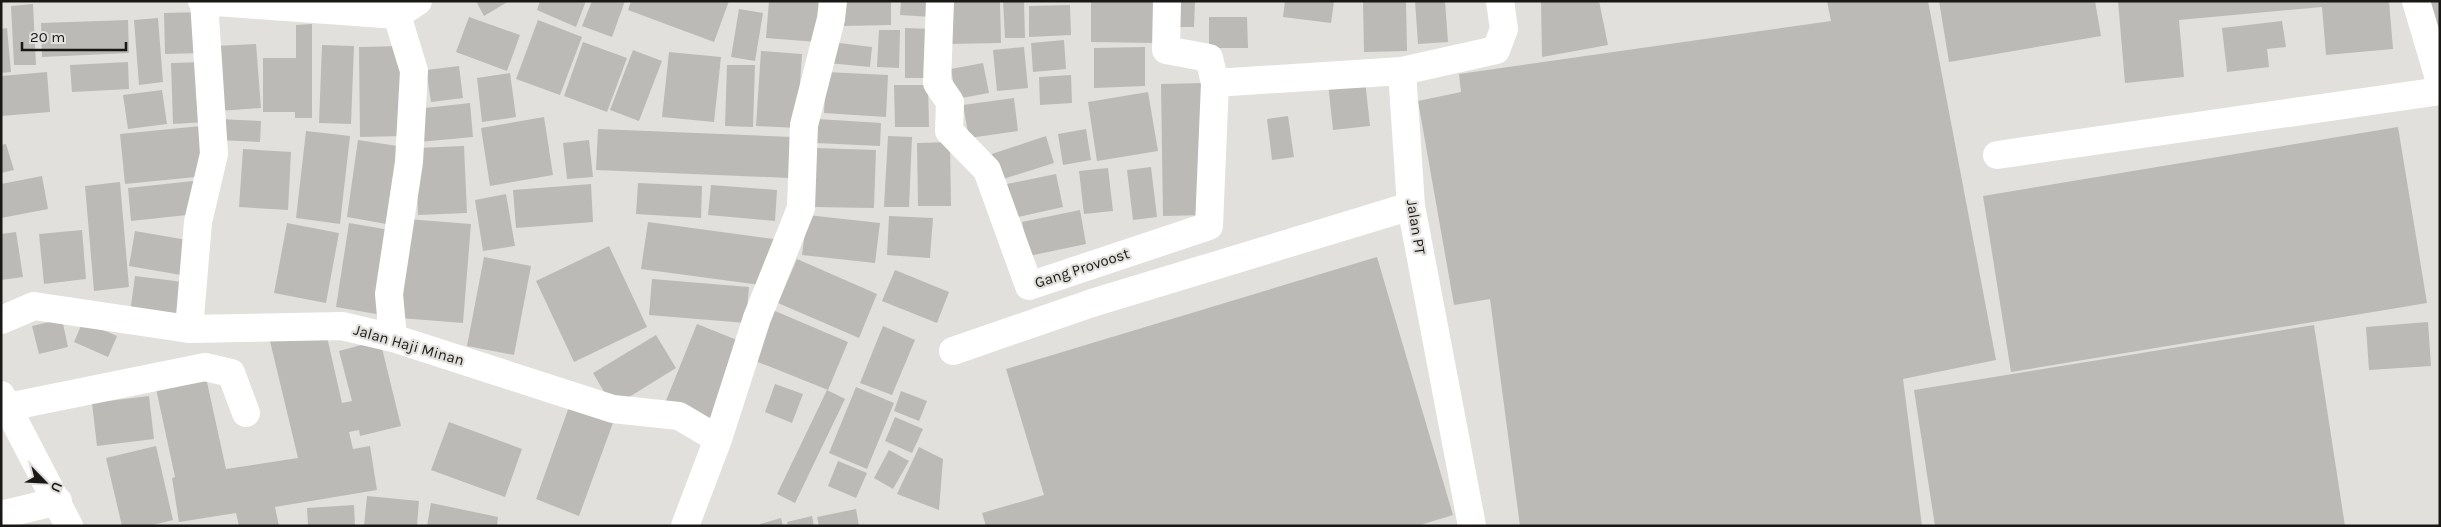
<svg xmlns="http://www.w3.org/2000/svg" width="2441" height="527" font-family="Karla,sans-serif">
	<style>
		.building { fill: #bbbab6 }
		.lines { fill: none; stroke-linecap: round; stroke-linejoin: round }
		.minor { stroke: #fff; stroke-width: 28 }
		.major { stroke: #fff; stroke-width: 28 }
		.labels { text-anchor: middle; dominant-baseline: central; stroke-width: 4.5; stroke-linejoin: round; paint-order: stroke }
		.street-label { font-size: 15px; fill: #191817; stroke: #e1e0dd }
	</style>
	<rect width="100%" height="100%" fill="#e1e0dd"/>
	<!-- building -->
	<path class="building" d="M 476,1 L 509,1 L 484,16 Z
		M 540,1 L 586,1 L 576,27 L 537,10 Z
		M 592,1 L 625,1 L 612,37 L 582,26 Z
		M 631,1 L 729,1 L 714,42 L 628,10 Z
		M 769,1 L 820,1 L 817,42 L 766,38 Z
		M 841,1 L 891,1 L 891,25 L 842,26 Z
		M 901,1 L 933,1 L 932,17 L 900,15 Z
		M 947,1 L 1000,1 L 1001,43 L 948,44 Z
		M 1003,1 L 1024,1 L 1025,38 L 1005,38 Z
		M 1091,1 L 1156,1 L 1156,43 L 1091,42 Z
		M 1170,1 L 1195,1 L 1194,27 L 1170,27 Z
		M 1285,1 L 1334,1 L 1331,23 L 1283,17 Z
		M 1363,1 L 1406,1 L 1407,51 L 1364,52 Z
		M 1415,1 L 1445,1 L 1448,42 L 1418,44 Z
		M 1541,1 L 1599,1 L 1608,45 L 1542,57 Z
		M 1827,1 L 1928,1 L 1996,360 L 1903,379 L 1922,526 L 1520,526 L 1490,299 L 1454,305 L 1418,101 L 1461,92 L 1459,74 L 1831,21 Z
		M 1939,1 L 2095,1 L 2101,36 L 1949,62 Z
		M 2118,1 L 2389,1 L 2393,49 L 2326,55 L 2322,7 L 2179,20 L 2184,77 L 2125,83 Z
		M 2430,1 L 2440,1 L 2440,31 L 2433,32 Z
		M 33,4 L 36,65 L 14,65 L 11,6 Z
		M 1070,5 L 1071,35 L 1029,37 L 1029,6 Z
		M 739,9 L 763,13 L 755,61 L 731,57 Z
		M 202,12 L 202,53 L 165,54 L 164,13 Z
		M 469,17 L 520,35 L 507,71 L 456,52 Z
		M 1209,17 L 1247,17 L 1248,48 L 1209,48 Z
		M 158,18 L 163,82 L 139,85 L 134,20 Z
		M 128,20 L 129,53 L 42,57 L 41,23 Z
		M 538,20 L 582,37 L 560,95 L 516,79 Z
		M 2282,21 L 2286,47 L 2267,49 L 2269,67 L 2227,72 L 2222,28 Z
		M 312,24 L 312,118 L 295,118 L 295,112 L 263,112 L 263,58 L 296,58 L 296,25 Z
		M 7,28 L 11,72 L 1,73 L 1,29 Z
		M 905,28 L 934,29 L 934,78 L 905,78 Z
		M 879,30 L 900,30 L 899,68 L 877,67 Z
		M 1064,40 L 1066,69 L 1033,72 L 1031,43 Z
		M 583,42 L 627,58 L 607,112 L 564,96 Z
		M 831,42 L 872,47 L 870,67 L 828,63 Z
		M 256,44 L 261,108 L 219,111 L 214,46 Z
		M 322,45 L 354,46 L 351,124 L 319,123 Z
		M 403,46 L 404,136 L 360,137 L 359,47 Z
		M 1024,47 L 1028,88 L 997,91 L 993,50 Z
		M 1145,47 L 1145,86 L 1094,88 L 1094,48 Z
		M 633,50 L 662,61 L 639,121 L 610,110 Z
		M 761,51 L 802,54 L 797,128 L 756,126 Z
		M 669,52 L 721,57 L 714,122 L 662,117 Z
		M 128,62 L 129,89 L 72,92 L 70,65 Z
		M 205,62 L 207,122 L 173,124 L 171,63 Z
		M 983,63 L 989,93 L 956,99 L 951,69 Z
		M 727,65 L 755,65 L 753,127 L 725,126 Z
		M 459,66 L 463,98 L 431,102 L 426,70 Z
		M 47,72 L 50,112 L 1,116 L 1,76 Z
		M 826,72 L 888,75 L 886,117 L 824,113 Z
		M 510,73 L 516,117 L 482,122 L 477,78 Z
		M 1071,75 L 1072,103 L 1040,105 L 1039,77 Z
		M 1365,80 L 1370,126 L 1333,130 L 1328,83 Z
		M 1205,83 L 1208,215 L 1163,216 L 1161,84 Z
		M 894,85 L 928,85 L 929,127 L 895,127 Z
		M 162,90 L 167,124 L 128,129 L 123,95 Z
		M 1148,92 L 1158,151 L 1097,161 L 1088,102 Z
		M 1014,98 L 1018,131 L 969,138 L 963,105 Z
		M 470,103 L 473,137 L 419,142 L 416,109 Z
		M 1288,116 L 1294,157 L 1272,160 L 1267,119 Z
		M 544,117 L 553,175 L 490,186 L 481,128 Z
		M 219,119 L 261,121 L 260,142 L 218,140 Z
		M 817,119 L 881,123 L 880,146 L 816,143 Z
		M 201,126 L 206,176 L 125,184 L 120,134 Z
		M 2398,127 L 2427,303 L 2011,372 L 1983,196 Z
		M 598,129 L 792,137 L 790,178 L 596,170 Z
		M 1086,129 L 1091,160 L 1063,165 L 1058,134 Z
		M 306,131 L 350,136 L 340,224 L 296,218 Z
		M 888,136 L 912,137 L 909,207 L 884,207 Z
		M 1046,136 L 1054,163 L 997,181 L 989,155 Z
		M 358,140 L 404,147 L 392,225 L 347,217 Z
		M 589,140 L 593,177 L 567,179 L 563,143 Z
		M 950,142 L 951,206 L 918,206 L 917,143 Z
		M 6,144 L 14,170 L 1,173 L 1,145 Z
		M 464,146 L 467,213 L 418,215 L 416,148 Z
		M 815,148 L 876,150 L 874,208 L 814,207 Z
		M 243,149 L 291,152 L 288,210 L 239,207 Z
		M 1151,167 L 1157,217 L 1133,220 L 1127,170 Z
		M 1108,168 L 1113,211 L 1084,214 L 1079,171 Z
		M 1056,174 L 1063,207 L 1014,218 L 1007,184 Z
		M 42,176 L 48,209 L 1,218 L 1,184 Z
		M 193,181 L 196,214 L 131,221 L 128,188 Z
		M 120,182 L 129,287 L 94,291 L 85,186 Z
		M 638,183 L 702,186 L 701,218 L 636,214 Z
		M 591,184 L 593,222 L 516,228 L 513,190 Z
		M 711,185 L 777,190 L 775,221 L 708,215 Z
		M 506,194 L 515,246 L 483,251 L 475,200 Z
		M 1080,210 L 1086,244 L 1029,256 L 1022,222 Z
		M 807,215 L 880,223 L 875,263 L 802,255 Z
		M 889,216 L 933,218 L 930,258 L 887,255 Z
		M 407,219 L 471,224 L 463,323 L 400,318 Z
		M 648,222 L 774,239 L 768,286 L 641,269 Z
		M 287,223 L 339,233 L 326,303 L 274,293 Z
		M 349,223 L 396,231 L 382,315 L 336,307 Z
		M 82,230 L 86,279 L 44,284 L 39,234 Z
		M 135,231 L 187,240 L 181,275 L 129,266 Z
		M 16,232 L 23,277 L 1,280 L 1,234 Z
		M 609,246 L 647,327 L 574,362 L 536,281 Z
		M 484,257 L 531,266 L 514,355 L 467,346 Z
		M 1377,257 L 1453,515 L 1417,526 L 986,526 L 982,513 L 1044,495 L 1006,369 Z
		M 797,259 L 877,294 L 859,338 L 778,303 Z
		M 895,270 L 949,292 L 937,323 L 882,301 Z
		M 135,276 L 183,282 L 178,319 L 130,313 Z
		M 652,279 L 749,287 L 746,323 L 649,315 Z
		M 768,308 L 848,342 L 828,390 L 748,358 Z
		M 62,319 L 68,347 L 39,354 L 32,326 Z
		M 83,321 L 117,336 L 108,357 L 74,342 Z
		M 2428,322 L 2431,366 L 2369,370 L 2366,327 Z
		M 697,324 L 742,342 L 710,427 L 663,408 Z
		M 2314,325 L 2345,526 L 1935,526 L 1914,390 Z
		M 883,326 L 915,340 L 892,395 L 860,383 Z
		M 325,328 L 342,403 L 352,401 L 339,351 L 380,340 L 401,426 L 360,436 L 359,430 L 349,432 L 353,449 L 370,446 L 377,490 L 275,507 L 279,526 L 239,526 L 236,513 L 179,522 L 172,478 L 175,477 L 155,384 L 205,373 L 226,469 L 298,458 L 270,341 Z
		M 656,335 L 676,368 L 613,407 L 593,373 Z
		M 775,384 L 803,394 L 792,423 L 765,412 Z
		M 856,387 L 894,403 L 867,469 L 829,453 Z
		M 827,390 L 845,399 L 795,503 L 777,494 Z
		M 901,391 L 927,401 L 919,421 L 894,411 Z
		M 149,396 L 154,439 L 97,446 L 92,403 Z
		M 570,404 L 614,420 L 579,516 L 536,499 Z
		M 895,417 L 923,429 L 912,453 L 885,441 Z
		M 449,422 L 522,449 L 505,497 L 431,470 Z
		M 156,446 L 173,520 L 149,526 L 122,526 L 106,458 Z
		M 919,447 L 943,459 L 939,510 L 897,494 Z
		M 889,450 L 909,461 L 893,489 L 874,478 Z
		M 838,461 L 867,473 L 856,498 L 828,486 Z
		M 367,496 L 419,501 L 417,526 L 364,526 Z
		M 431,503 L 498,517 L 497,526 L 427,526 Z
		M 354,505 L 355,526 L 308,526 L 307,508 Z
		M 856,509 L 859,526 L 819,526 L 817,517 Z
		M 812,516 L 814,526 L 788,526 L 787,522 Z
		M 781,518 L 783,526 L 761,526 L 760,524 Z"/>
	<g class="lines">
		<!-- minor -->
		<path class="minor" d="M 202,1 L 397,15 L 418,1
			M 940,1 L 937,83 L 950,102 L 949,131 L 987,170 L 1029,286 L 1209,226 L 1215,83 L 1402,71 L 1496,50 L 1504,29 L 1500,1
			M 1167,1 L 1166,50 L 1209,58 L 1215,83
			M 2416,1 L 2440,82
			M 1402,71 L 1411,206 L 1472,526
			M 1997,155 L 2440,91
			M 1,320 L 34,306 L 189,329 L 342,326 L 393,338 L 613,409 L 679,416 L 718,439
			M 189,329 L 198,222 L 214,154 L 204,1
			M 393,338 L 389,294 L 409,162 L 414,71 L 397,15
			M 953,351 L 1092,303 L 1411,206
			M 8,407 L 205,367 L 231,373 L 246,413
			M 1,515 L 58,501
			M 685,526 L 718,439 L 757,318 L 801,208 L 804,125 L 831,19 L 833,1"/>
		<!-- major -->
		<path class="major" d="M 1,395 L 69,526"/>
	</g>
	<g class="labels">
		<!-- street labels -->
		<g class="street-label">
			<text transform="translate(1416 227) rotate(81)">Jalan PT</text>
			<text transform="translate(1082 268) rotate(-18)">Gang Provoost</text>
			<text transform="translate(409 345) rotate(16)">Jalan Haji Minan</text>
		</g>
	</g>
	<!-- border -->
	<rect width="2441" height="527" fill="none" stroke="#191817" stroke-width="5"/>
	<!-- north arrow -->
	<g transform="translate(45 482) rotate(114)" stroke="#e1e0dd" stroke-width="4" paint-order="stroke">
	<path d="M0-4L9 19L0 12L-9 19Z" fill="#191817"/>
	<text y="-8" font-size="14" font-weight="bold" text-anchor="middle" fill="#191817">U</text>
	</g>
	<!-- scale -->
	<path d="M22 42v8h104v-8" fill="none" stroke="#191817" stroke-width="2.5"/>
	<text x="30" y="42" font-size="15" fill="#191817" stroke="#e1e0dd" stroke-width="4" paint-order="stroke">20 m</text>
</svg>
